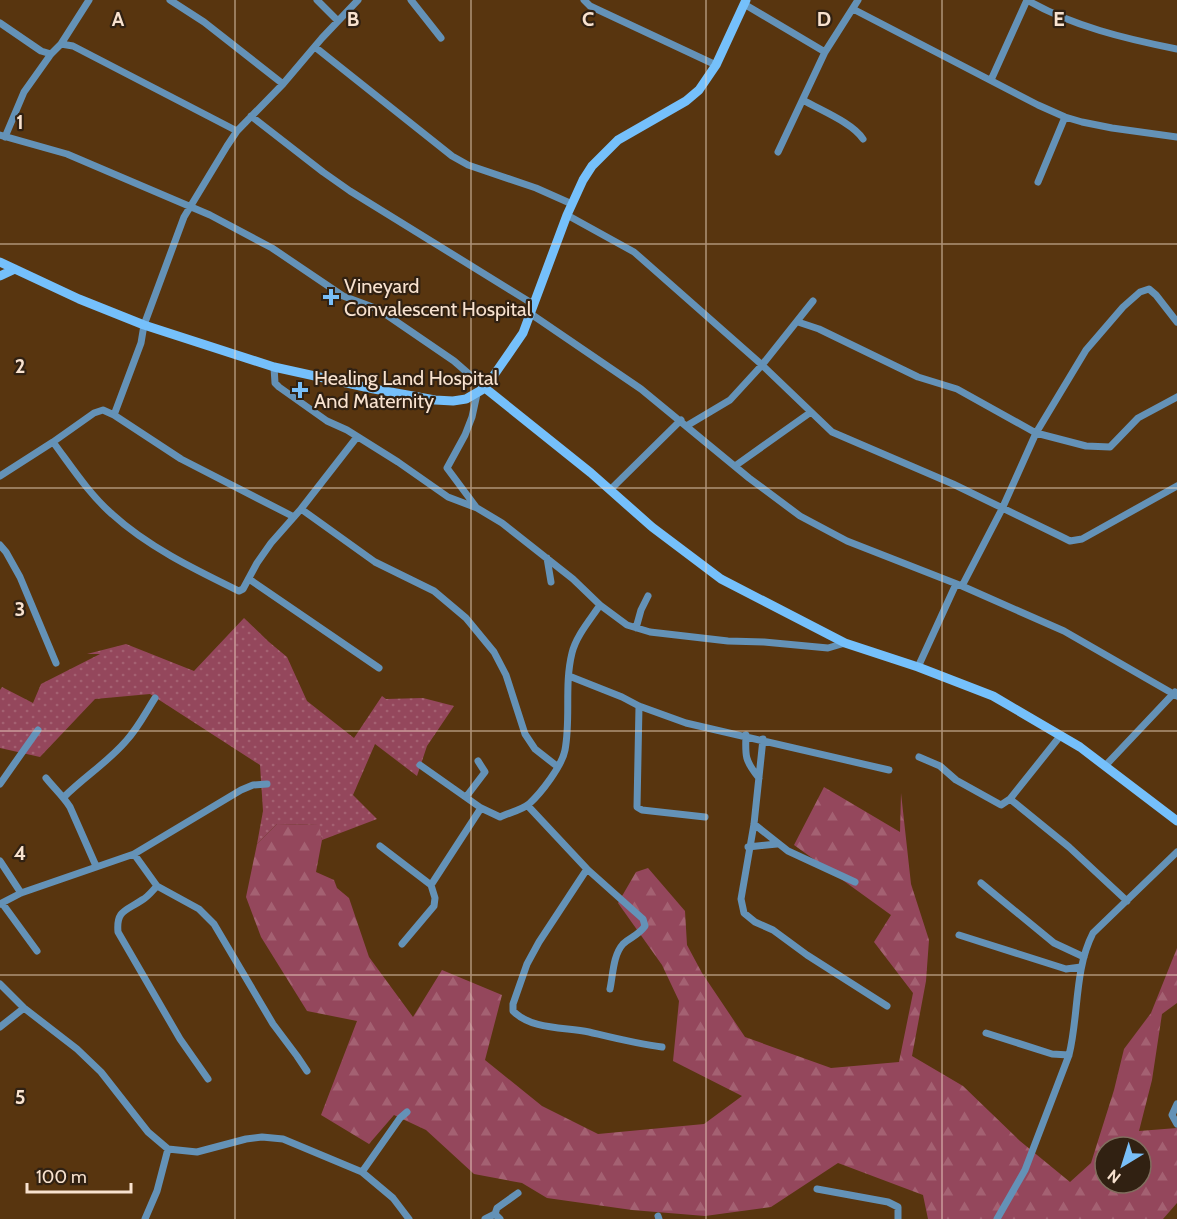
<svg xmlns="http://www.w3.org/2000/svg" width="1177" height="1219" font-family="Cabin,sans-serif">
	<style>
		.grass { fill: url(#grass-dots) }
		.forest { fill: url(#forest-firs); fill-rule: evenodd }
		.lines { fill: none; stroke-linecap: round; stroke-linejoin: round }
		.street { stroke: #6492b7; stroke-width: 7 }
		.secondary { stroke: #75c0fb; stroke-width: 9 }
		.grid { fill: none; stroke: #f8e2cf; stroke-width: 1.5; stroke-opacity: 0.55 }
		.poi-dot { fill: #79bff8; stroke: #312112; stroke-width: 2 }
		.labels { text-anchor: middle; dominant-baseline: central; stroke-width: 4.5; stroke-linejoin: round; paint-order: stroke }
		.poi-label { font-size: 20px; fill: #f8e2cf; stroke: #312112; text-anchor: start }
		.grid-label { font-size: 20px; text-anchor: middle; font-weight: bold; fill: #f8e2cf; stroke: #312112; stroke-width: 4.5; stroke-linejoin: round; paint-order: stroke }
	</style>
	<defs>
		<pattern id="grass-dots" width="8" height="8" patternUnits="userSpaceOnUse" patternTransform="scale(1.5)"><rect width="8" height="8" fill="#94475c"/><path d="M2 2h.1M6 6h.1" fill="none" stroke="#a46172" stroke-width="1.8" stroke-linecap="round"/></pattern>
		<pattern id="forest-firs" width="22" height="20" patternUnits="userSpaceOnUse" patternTransform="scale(1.5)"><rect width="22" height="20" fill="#94475c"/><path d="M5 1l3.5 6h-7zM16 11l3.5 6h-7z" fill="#a46172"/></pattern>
	</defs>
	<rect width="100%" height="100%" fill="#58350f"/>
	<!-- grass -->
	<path class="grass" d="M 244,618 L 269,642 L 287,657 L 307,701 L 354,738 L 382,696 L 386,699 L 423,698 L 454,706 L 427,746 L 417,776 L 375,744 L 353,795 L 377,819 L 322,840 L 318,825 L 277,824 L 257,844 L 263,811 L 260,765 L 150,694 L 95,699 L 40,757 L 0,748 L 0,690 L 2,687 L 33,703 L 41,684 L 100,654 L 87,654 L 126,644 L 194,671 Z"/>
	<!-- forest -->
	<path class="forest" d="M 824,787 L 900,832 L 901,793 L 911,884 L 929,940 L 926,981 L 912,1056 L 963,1086 L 1020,1141 L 1070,1182 L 1091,1163 L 1114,1090 L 1124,1049 L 1151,1013 L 1177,948 L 1177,1003 L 1162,1014 L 1152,1080 L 1139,1131 L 1177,1128 L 1177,1203 L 1163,1219 L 928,1219 L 923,1195 L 838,1163 L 771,1207 L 705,1216 L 632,1210 L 547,1198 L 522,1183 L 474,1174 L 426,1130 L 394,1115 L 369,1144 L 321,1115 L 357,1021 L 307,1011 L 261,937 L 246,897 L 257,844 L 277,824 L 319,825 L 322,840 L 316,872 L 334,880 L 337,888 L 349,898 L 369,957 L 413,1017 L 442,970 L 502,995 L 485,1060 L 542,1106 L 598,1134 L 704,1124 L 742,1096 L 673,1061 L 679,1001 L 662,965 L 618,903 L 636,872 L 648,868 L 685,911 L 687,945 L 702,973 L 745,1037 L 831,1068 L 899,1062 L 913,993 L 874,942 L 891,915 L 794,845 ZM 1105,1147 L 1141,1147 L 1141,1183 L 1105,1183 Z"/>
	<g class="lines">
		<!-- street -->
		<path class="street" d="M 170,0 L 204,22 L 283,84
			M 317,0 L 338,21
			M 411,0 L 441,38
			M 584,0 L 590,6 L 716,65
			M 744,4 L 825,52
			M 853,9 L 1038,105 L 1065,117 L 1082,122 L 1112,128 L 1177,137
			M 0,23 L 41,51 L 51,54
			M 61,44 L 73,46 L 237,131
			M 315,47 L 452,156 L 468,165 L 536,188 L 572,204
			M 991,80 L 1027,0 C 1072,26 1126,39 1177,49
			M 803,100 C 820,110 853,123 863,139
			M 251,116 L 323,172 L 350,191 L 533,304
			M 0,135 L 67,154 L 210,215 L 272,248 L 343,296 L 378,309 L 454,361 L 485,388
			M 5,137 L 24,92 L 51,54 L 61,44 L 89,0
			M 778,152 L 825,52 L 858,0
			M 1038,182 L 1065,117
			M 567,215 L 634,252 L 762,365 L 832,432 L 953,484 L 1060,536 L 1070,541 L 1082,539 L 1177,486
			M 531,314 L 641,389 L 749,478 L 800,516 L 847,541 L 962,586 L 1064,631 L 1177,696
			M 798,322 L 819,329 L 918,377 L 957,389 L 1036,433 L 1086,446 L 1110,447 L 1138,418 L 1177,397
			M 274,367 L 275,383 L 279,387 L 327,421 L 347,430 L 398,462 L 448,497 L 477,508 L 502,523 L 573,579 L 600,605 L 627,625 L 650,632 L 728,641 L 764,642 L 828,648 L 845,643
			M 114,415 L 181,459 L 294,517
			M 688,425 L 730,400 L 762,365 L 813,301
			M 53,442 C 71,466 89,494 112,514 C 148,547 196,570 239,591 L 243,589 L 257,563 L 271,543 L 301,509 L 357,437
			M 735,466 L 811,412
			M 0,476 L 53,442 L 94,413 L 103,410 L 114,415 L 141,343 L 144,325 L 184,217 L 227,146 L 237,131 L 283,84 L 322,38 L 358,0
			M 610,490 L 681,420
			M 476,507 L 447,468 L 465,435 L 472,417 L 477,394
			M 301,509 L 375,562 L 434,591 L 466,618 L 494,652 L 506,675 L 525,734 L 535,749 L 558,767
			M 0,545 L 6,552 L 20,577 L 56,663
			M 547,558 L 551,582
			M 249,579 L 379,668
			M 962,586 L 1002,509 L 1036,433 L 1086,350 L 1123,307 L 1140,292 L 1149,289 L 1156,295 L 1177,322
			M 636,628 L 641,610 L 648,596
			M 918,667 L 956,584
			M 569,676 L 622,697 L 639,706 L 686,723 L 889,770
			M 639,706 L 637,807 L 642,810 L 705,817
			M 746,735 C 745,756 745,761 759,778
			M 1061,735 L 1010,799 L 1069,847 L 1127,901
			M 763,739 L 754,824 L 741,899 L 744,913 L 755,922 L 773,930 L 807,955 L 887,1006
			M 919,757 L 940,766 L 956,780 L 1001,805 L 1010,799
			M 420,765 L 481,808 L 500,817 C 508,813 522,810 529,804 C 541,793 562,766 565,750 C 571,719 564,685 572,653 C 576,636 590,620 600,605
			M 1106,765 L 1175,692
			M 46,778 C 54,788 63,796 70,807 L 96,866
			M 0,784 L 38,730
			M 64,797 C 84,777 108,762 126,741 C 138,728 146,712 155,698
			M 466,797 L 485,772 L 478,761
			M 528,806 L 587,869 L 643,919 L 645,926 C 638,936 630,937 623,944 C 613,955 613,975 610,989
			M 754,824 L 788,851 L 855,882
			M 380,846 L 431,885 L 435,898 L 434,906 L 402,944
			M 748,847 L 777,844
			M 134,854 L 157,886 L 199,909 L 214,924 L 273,1024 L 297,1056 L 307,1071
			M 0,861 L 21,893
			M 587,869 L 539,942 L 527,964 L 513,1004 L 513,1011 C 532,1030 564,1027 589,1032 C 614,1038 637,1044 662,1047
			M 981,883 L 1054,943 L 1084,957
			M 431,885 L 481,808
			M 157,886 C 152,891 148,897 142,900 C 126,911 116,910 118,932 L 180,1039 L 208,1079
			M 2,903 L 37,951
			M 0,904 L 21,893 L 134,854 L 241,790 L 253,785 L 267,784
			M 959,935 L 1066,969 L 1081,967
			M 0,984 L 24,1008 L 77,1049 L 101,1072 L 148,1132 L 168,1149 L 197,1152 L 246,1139 L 262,1137 L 283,1139 L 362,1172 L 393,1198 L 409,1219
			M 0,1027 L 24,1008
			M 986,1033 L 1052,1054 L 1069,1055
			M 1177,1104 L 1172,1115 L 1177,1124
			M 362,1172 L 400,1118 L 407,1112
			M 817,1189 L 888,1202 L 898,1207 L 898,1219
			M 495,1214 L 497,1208 L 518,1193
			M 658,1216 L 659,1219
			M 145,1219 L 157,1191 L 168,1149
			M 485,1219 L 495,1214 L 500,1219
			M 997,1219 L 1025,1170 L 1069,1055 C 1079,1015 1074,970 1093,933 L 1177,852"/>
		<!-- secondary -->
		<path class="secondary" d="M 0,262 L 79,299 L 144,325 L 274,367 L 374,389 L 435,400 L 453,401 L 466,399 L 485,388 L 523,333 L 567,215 L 583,180 L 592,166 L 618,140 L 686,101 L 699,90 L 716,65 L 746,0
			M 0,276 L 15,269
			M 485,388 L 591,473 L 652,527 L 721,579 L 845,643 L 918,667 L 993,696 L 1080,747 L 1177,821"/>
	</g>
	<!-- grid -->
	<path class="grid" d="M 235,0 L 235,1219M 471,0 L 471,1219M 706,0 L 706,1219M 942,0 L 942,1219M 0,244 L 1177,244M 0,488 L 1177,488M 0,731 L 1177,731M 0,975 L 1177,975"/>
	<!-- markers -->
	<g class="poi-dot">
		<path d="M328 288h6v6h6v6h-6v6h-6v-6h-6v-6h6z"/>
		<path d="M297 381h6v6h6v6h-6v6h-6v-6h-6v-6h6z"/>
	</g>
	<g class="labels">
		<!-- poi labels -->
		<g class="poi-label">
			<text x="344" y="286">Vineyard<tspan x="344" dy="23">Convalescent Hospital</tspan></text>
			<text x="314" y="378">Healing Land Hospital<tspan x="314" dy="23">And Maternity</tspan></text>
		</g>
	</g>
	<g class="grid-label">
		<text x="118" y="26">A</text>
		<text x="353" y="26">B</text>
		<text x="588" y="26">C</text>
		<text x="824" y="26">D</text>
		<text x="1059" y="26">E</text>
		<text x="20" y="129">1</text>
		<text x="20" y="373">2</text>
		<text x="20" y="616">3</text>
		<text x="20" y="860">4</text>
		<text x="20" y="1104">5</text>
	</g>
	<!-- north arrow -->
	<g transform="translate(1123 1165) rotate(218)"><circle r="28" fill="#312112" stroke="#816e5e" stroke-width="1.5"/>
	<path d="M0-4.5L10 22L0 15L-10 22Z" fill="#79bff8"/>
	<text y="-9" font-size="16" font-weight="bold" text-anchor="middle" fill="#f8e2cf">N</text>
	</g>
	<!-- scale -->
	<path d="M27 1183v9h104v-9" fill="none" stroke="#f8e2cf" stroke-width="3"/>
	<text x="36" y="1183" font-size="18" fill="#f8e2cf" stroke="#312112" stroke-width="4.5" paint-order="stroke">100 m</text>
</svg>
